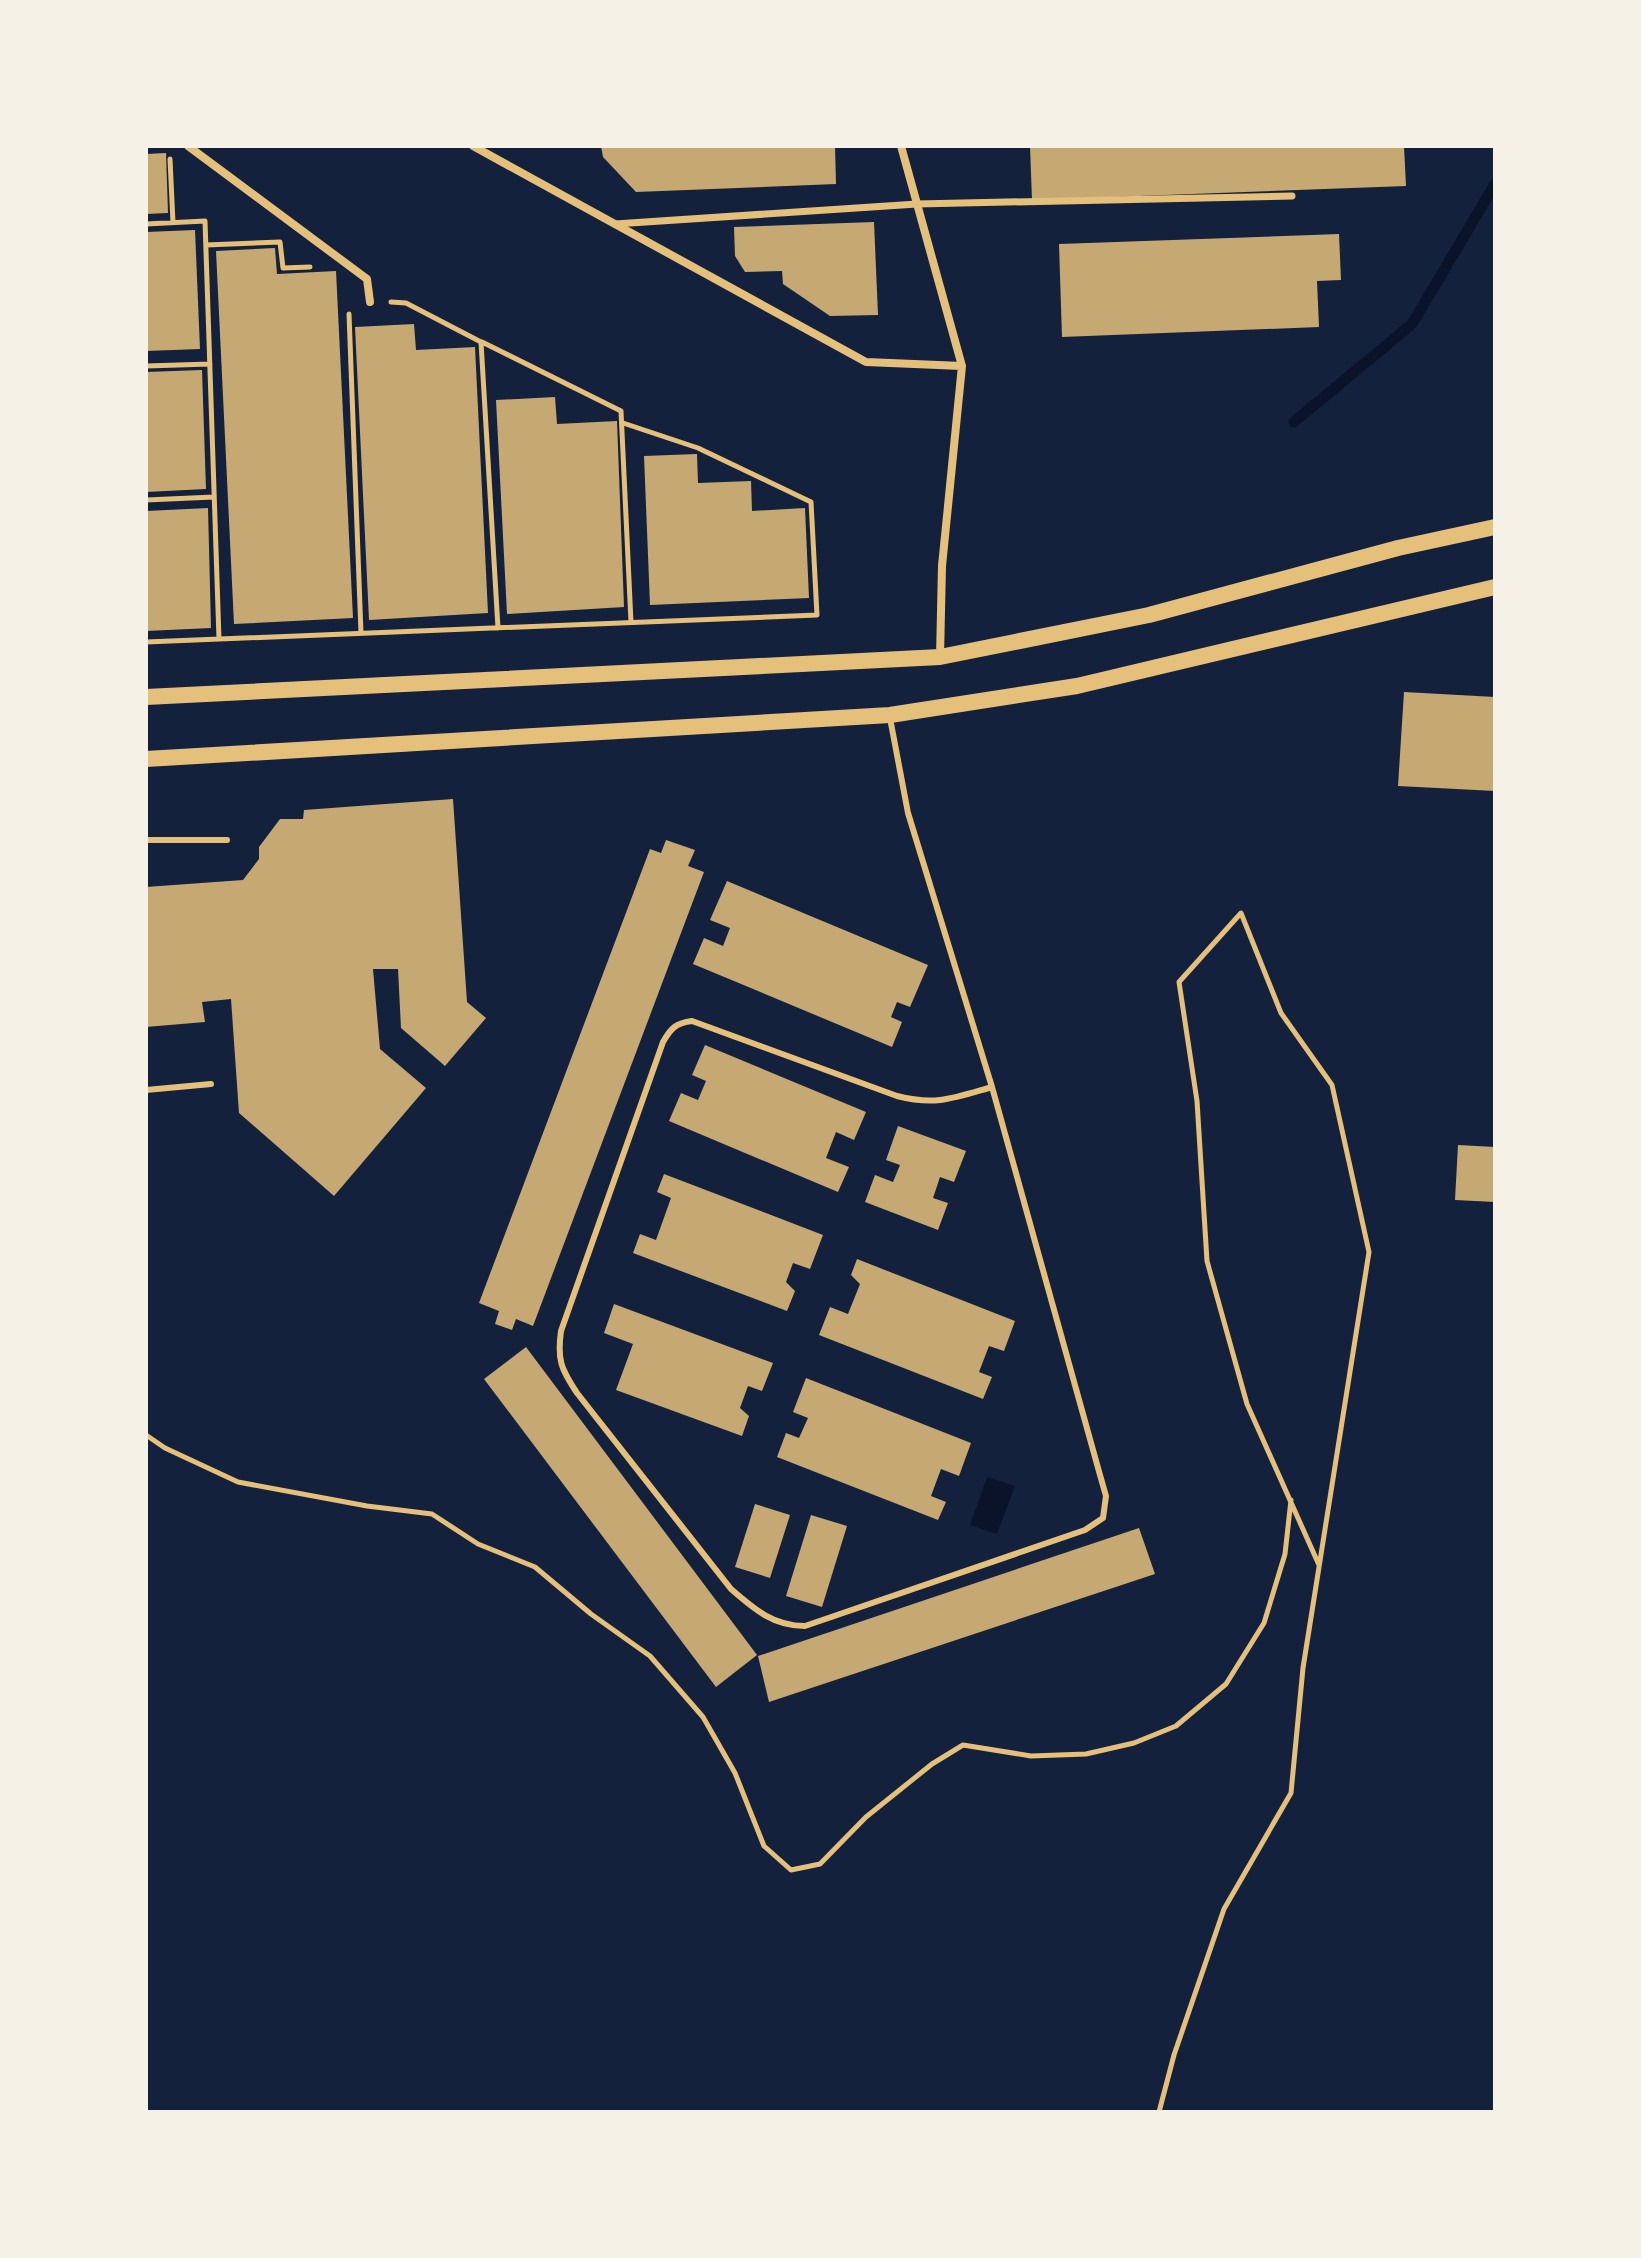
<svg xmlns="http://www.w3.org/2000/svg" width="1641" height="2258" font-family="Commissioner,sans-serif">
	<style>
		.water { fill: #0b132b }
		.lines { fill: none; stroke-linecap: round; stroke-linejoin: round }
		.stream { stroke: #0b132b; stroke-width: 11 }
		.building { fill: #c6a872 }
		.path { stroke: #e5c07b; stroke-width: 5 }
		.service { stroke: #e5c07b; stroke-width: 6 }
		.pedestrian { stroke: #e5c07b; stroke-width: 7 }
		.minor { stroke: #e5c07b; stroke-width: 8 }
		.secondary { stroke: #e5c07b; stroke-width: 16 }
	</style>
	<rect width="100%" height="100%" fill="#14213d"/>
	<!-- water -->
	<path class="water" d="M 987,1477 L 1015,1486 L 997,1534 L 970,1525 Z"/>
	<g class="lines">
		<!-- stream -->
		<path class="stream" d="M 1294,422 L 1412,324 L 1495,184"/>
	</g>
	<!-- building -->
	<path class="building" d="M 601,146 L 835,146 L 836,184 L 636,192 L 603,157 Z
		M 1030,146 L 1404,146 L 1406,186 L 1032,200 Z
		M 166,153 L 168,213 L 146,214 L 146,154 Z
		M 874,222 L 878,315 L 830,316 L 783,284 L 782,271 L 745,272 L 735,256 L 734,227 Z
		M 195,230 L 200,349 L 146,351 L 146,232 Z
		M 1339,234 L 1341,280 L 1317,281 L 1319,327 L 1062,337 L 1059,244 Z
		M 275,248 L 277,274 L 336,271 L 353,618 L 234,624 L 216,251 Z
		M 414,324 L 416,350 L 475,347 L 488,613 L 369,620 L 355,327 Z
		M 202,370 L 206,489 L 146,492 L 146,372 Z
		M 555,397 L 557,424 L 617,421 L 624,607 L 507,614 L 496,400 Z
		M 697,454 L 698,483 L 751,481 L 752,511 L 805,508 L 809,598 L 650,605 L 644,456 Z
		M 208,508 L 211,628 L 146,631 L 146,511 Z
		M 1404,692 L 1495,697 L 1495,791 L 1398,786 Z
		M 453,799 L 467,1002 L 486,1018 L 445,1066 L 401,1028 L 398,969 L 373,969 L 380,1049 L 426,1088 L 334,1196 L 239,1113 L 231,999 L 202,1002 L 205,1022 L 146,1027 L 146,887 L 243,880 L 259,859 L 259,847 L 280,819 L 303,819 L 304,810 Z
		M 666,840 L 695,850 L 688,866 L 704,872 L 533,1326 L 516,1319 L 512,1330 L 495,1324 L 499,1311 L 479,1303 L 650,849 L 661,853 Z
		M 727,881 L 928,965 L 910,1007 L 897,1002 L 891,1017 L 902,1022 L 892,1047 L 693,964 L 704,938 L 723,946 L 730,928 L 710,920 Z
		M 705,1045 L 866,1112 L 854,1140 L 836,1132 L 826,1158 L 849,1167 L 838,1192 L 669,1121 L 681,1093 L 698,1100 L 706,1081 L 692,1075 Z
		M 898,1126 L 966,1151 L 954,1182 L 940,1177 L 933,1198 L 948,1203 L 938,1230 L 865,1202 L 875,1175 L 893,1182 L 900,1165 L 886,1160 Z
		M 1458,1145 L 1495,1147 L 1495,1202 L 1455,1200 Z
		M 664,1174 L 823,1235 L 810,1269 L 793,1263 L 786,1282 L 795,1291 L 787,1311 L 633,1253 L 640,1234 L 656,1240 L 671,1198 L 657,1192 Z
		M 857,1259 L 1015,1321 L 1004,1351 L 989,1346 L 979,1372 L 992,1377 L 983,1399 L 819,1335 L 830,1307 L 848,1314 L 860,1284 L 851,1275 Z
		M 614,1304 L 773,1363 L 762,1391 L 748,1386 L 740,1408 L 749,1416 L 742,1436 L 616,1390 L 633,1344 L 604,1333 Z
		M 526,1347 L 757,1655 L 716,1687 L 484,1379 Z
		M 806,1378 L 971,1443 L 959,1476 L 941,1469 L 931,1496 L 946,1502 L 938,1520 L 777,1457 L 786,1433 L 799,1438 L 808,1418 L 793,1412 Z
		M 755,1504 L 790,1515 L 770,1578 L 735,1567 Z
		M 811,1515 L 847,1526 L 822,1607 L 786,1596 Z
		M 1139,1528 L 1155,1574 L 769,1702 L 758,1656 Z"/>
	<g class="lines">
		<!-- path -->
		<path class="path" d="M 170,159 L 173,223
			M 146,224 L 205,221 L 219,639
			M 206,245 L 280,242 L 283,268 L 310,267
			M 391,302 L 406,303 L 481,342 L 498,628
			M 349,314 L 361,633
			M 482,342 L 621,411 L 631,622
			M 146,366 L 210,364
			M 146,500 L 214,497
			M 146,642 L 817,615 L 811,502 L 698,448 L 623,423
			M 146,1435 L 165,1448 L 238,1482 L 367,1506 L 432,1514 L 478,1544 L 535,1567 L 591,1614 L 650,1656 L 703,1717 L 735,1773 L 764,1846 L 791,1870 L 820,1864 L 866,1817 L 932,1764 L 963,1745 L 1031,1756 L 1086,1754 L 1134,1743 L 1176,1726 L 1226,1684 L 1264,1623 L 1285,1554 L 1291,1500
			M 1159,2112 L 1174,2055 L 1224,1909 L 1291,1793 L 1303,1668 L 1369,1252 L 1332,1085 L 1281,1013 L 1241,913 L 1179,982 L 1197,1101 L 1207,1261 L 1247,1404 L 1319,1565"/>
		<!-- service -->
		<path class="service" d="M 890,718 L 908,813 L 992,1087 L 1100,1475 L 1106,1496 L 1103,1518 L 1085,1530 L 805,1626 C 773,1626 754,1609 731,1589 L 577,1393 C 561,1369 557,1360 561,1331 L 663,1042 C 671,1028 676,1023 692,1021 L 897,1096 C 936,1106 954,1098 992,1087
			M 146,840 L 227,840
			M 146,1090 L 211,1084"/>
		<!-- pedestrian -->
		<path class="pedestrian" d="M 615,224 L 917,204 L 1292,196"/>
		<!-- minor -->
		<path class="minor" d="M 188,146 L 367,279 L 370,302
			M 473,146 L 866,362 L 962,366
			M 901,146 L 962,366 L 942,566 L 940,657"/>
		<!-- secondary -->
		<path class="secondary" d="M 146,697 L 940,657 L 1149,615 L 1398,548 L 1495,527
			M 146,759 L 890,715 L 1077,686 L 1495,587"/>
	</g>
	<!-- border -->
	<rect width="1641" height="2258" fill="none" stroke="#f6f1e7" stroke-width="296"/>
</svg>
